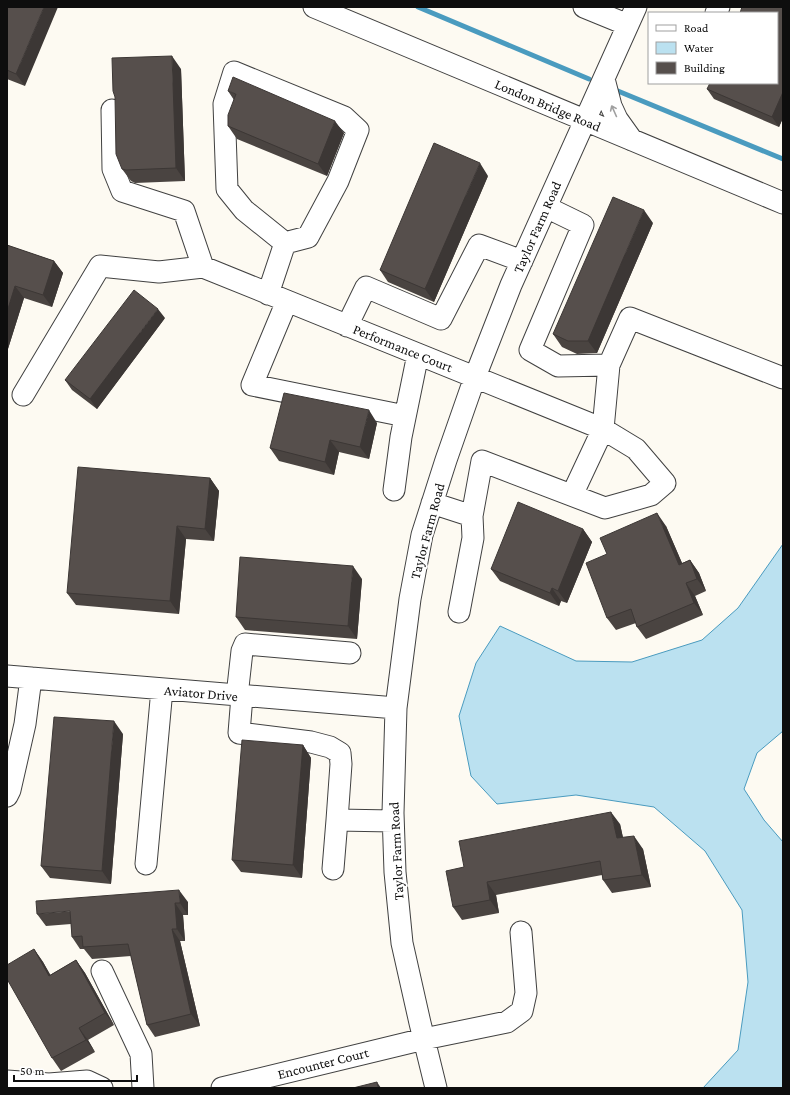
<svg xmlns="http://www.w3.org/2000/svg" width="790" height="1095" font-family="'Crimson Pro',serif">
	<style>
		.water { fill: #bbe1f0; stroke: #4a9bbf }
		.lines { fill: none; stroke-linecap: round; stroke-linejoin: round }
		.stream { stroke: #4a9bbf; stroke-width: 5 }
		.minor-casing { stroke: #414141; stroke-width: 23 }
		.minor { stroke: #fff; stroke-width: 21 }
		.wall { fill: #4a4441 }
		.shaded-wall { fill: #3c3735 }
		.building { fill: #564f4c; stroke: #3c3735 }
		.oneway { stroke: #9f9f9f }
		.labels { text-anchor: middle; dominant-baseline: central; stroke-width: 4; stroke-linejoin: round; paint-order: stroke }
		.street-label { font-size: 14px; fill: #0e0e0e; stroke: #fff }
	</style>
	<rect width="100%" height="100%" fill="#fdfaf2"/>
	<!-- water -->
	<path class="water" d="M 783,544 L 783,731 L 757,753 L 744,789 L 764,820 L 783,842 L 783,1088 L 703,1088 L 738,1050 L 748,982 L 742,910 L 705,851 L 654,807 L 576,795 L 497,804 L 471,776 L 459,716 L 476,663 L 500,626 L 576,661 L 632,662 L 702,640 L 738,608 Z"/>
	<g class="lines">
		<!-- stream -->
		<path class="stream" d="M 418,7 L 589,79
			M 613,89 L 783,159"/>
		<!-- minor casing -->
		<g class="minor-casing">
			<path id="minor" d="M 314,7 L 783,203
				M 584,7 L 628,25
				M 716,13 L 719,7
				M 604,79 L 611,106 L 617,119 L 632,140
				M 112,110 L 113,169 L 122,191 L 184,211 L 203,267
				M 546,207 L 583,225 L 530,350 L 558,366 L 609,365
				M 268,294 L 285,243 L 308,237 L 338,181 L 358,130 L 344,117 L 234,72 L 224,104 L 227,189 L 244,210 L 285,243
				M 287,301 L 252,385 L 405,416
				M 347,326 L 366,287 L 441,319 L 479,245 L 522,261
				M 23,395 L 100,266 L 159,272 L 203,267 L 603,429 L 636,449 L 665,483 L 651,495 L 605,508 L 482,461 L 472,516 L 432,503
				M 394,490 L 401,437 L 418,354
				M 572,495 L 603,429 L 609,365 L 630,318 L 783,378
				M 459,612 L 473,538 L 472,516
				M 7,676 L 396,708
				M 237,696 L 242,651 L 245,644 L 350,653
				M 242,696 L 239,733 L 311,742 L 330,747 L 340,753 L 341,764 L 337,820 L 393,821
				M 7,796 L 10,790 L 25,724 L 31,678
				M 146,864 L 162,689
				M 333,869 L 337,820
				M 102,971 L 141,1054 L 143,1088
				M 7,1081 L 49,1084 L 87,1081 L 102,1088
				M 222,1088 L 424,1039 L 507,1022 L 522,1011 L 526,993 L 521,932
				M 436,1088 L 420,1023 L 402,943 L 395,872 L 393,813 L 396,708 L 410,599 L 422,535 L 446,460 L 475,377 L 511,285 L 636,7"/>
		</g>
		<!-- minor -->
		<use href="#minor" class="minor"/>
	</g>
	<!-- wall -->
	<path class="wall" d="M 7,7 L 25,86 L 7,79 Z
		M 783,7 L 783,118 L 779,127 L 714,99 L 707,89 Z
		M 181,69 L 185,181 L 135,183 L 131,181 L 122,169 Z
		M 228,91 L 344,133 L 327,176 L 237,139 L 228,126 L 234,100 Z
		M 488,176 L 434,302 L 388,282 L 380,270 Z
		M 653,223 L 597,353 L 577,354 L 562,347 L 553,334 Z
		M 7,245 L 54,261 L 63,273 L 52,307 L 24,298 L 7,352 Z
		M 165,318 L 97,409 L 72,390 L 65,380 Z
		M 377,423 L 369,459 L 339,452 L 334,475 L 279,461 L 270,448 Z
		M 210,478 L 219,491 L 214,541 L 186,539 L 179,614 L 76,605 L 67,593 Z
		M 666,526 L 682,563 L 690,560 L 699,573 L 706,591 L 695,596 L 703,615 L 646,639 L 637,627 L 636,623 L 616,630 L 607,618 L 607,554 Z
		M 583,529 L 592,542 L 567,603 L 561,601 L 559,606 L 500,581 L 491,569 Z
		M 362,579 L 357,639 L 245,630 L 236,617 Z
		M 123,734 L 111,884 L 50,878 L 41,866 Z
		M 303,745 L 311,758 L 302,878 L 241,872 L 232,860 Z
		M 620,824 L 623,838 L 643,849 L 651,887 L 612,893 L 603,880 L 602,875 L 496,895 L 499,913 L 462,920 L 453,907 L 464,867 Z
		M 188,902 L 188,915 L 183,915 L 185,941 L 180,941 L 200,1026 L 155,1037 L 147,1025 L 131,956 L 92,959 L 84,949 L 80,949 L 72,937 L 71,924 L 46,926 L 37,914 Z
		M 34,949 L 43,962 L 50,975 L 76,960 L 85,973 L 114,1025 L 88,1040 L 95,1052 L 61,1071 L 52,1058 Z"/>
	<!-- shaded-wall -->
	<path class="shaded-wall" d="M 44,7 L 58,7 L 25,86 L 16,74 Z
		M 172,56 L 181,69 L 185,181 L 176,168 Z
		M 783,92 L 783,118 L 779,127 L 772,117 Z
		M 335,121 L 344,133 L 327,176 L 318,164 Z
		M 480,163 L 488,176 L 434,302 L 425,289 Z
		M 644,210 L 653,223 L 597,353 L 588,341 Z
		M 54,261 L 63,273 L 52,307 L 43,295 Z
		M 15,286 L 24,298 L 7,352 L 7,312 Z
		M 158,309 L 165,318 L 97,409 L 90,399 Z
		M 369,410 L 377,423 L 369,459 L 360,447 Z
		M 330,440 L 339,452 L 334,475 L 325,462 Z
		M 210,478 L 219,491 L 214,541 L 205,529 Z
		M 657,513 L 666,526 L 688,577 L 679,565 Z
		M 177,526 L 186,539 L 179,614 L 170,601 Z
		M 583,529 L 592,542 L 567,603 L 558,591 Z
		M 690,560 L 699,573 L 706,591 L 697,579 Z
		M 353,566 L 362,579 L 357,639 L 348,626 Z
		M 686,583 L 695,596 L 703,615 L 694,603 Z
		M 552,588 L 561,601 L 559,606 L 550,593 Z
		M 114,721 L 123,734 L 111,884 L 102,871 Z
		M 303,745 L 311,758 L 302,878 L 293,865 Z
		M 611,812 L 620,824 L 626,851 L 617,838 Z
		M 634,836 L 643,849 L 651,887 L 642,875 Z
		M 487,882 L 496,895 L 499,913 L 490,900 Z
		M 179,890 L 188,902 L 188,915 L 180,903 Z
		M 175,903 L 183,915 L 185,941 L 177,929 Z
		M 172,929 L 180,941 L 200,1026 L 191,1014 Z
		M 34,949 L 43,962 L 58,988 L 49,976 Z
		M 76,960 L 85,973 L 114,1025 L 105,1013 Z
		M 79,1028 L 88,1040 L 95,1052 L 86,1040 Z
		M 377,1082 L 381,1088 L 378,1088 Z"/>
	<!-- building -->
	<path class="building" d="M 7,7 L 44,7 L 16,74 L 7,70 Z
		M 742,7 L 783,7 L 783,92 L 772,117 L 707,89 L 710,83 L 777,83 L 777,13 L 740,13 Z
		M 172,56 L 176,168 L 126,170 L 122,169 L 116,154 L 115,97 L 113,91 L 112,58 Z
		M 233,77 L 335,121 L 318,164 L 228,126 L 228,115 L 236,94 L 228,91 Z
		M 434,143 L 480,163 L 425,289 L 380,270 Z
		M 613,197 L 644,210 L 588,341 L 568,341 L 553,334 Z
		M 7,245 L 54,261 L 43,295 L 15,286 L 7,312 Z
		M 134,290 L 158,309 L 90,399 L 65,380 Z
		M 284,393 L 369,410 L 360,447 L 330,440 L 325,462 L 270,448 Z
		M 78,467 L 210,478 L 205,529 L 177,526 L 170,601 L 67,593 Z
		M 518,502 L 583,529 L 558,591 L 552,588 L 550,593 L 491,569 Z
		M 657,513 L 679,565 L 690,560 L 697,579 L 686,583 L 694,603 L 637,627 L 631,609 L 607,618 L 586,563 L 607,554 L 600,538 Z
		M 240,557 L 353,566 L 348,626 L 236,617 Z
		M 54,717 L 114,721 L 102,871 L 41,866 Z
		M 242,740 L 303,745 L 293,865 L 232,860 Z
		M 611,812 L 617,838 L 634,836 L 642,875 L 603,880 L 600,861 L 487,882 L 490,900 L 453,907 L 446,871 L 464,867 L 459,841 Z
		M 179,890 L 180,903 L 175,903 L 177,929 L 172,929 L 191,1014 L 147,1025 L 128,944 L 83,947 L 82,936 L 72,937 L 70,911 L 37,914 L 36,901 Z
		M 34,949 L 49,976 L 76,960 L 105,1013 L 79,1028 L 86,1040 L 52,1058 L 7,979 L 7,965 Z
		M 377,1082 L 378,1088 L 353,1088 Z"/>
	<!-- one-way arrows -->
	<defs><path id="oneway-shaft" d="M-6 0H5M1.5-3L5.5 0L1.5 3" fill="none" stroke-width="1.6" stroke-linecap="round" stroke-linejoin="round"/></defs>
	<use class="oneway" href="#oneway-shaft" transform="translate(614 111) rotate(-114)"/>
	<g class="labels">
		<!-- street labels -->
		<g class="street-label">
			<text transform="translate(548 105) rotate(23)">London Bridge Road</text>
			<text transform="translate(537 227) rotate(-66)">Taylor Farm Road</text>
			<text transform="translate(403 348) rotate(22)">Performance Court</text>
			<text transform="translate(427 531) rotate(-75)">Taylor Farm Road</text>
			<text transform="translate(201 693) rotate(5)">Aviator Drive</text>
			<text transform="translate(396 851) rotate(-93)">Taylor Farm Road</text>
			<text transform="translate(323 1063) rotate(-14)">Encounter Court</text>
		</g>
	</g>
	<!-- border -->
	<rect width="790" height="1095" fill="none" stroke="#0e0e0e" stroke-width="16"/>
	<!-- legend -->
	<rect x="648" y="12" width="130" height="72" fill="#ffffff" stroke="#9f9f9f"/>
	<rect x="656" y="25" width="20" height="6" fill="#ffffff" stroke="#9f9f9f"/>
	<text x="684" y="32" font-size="12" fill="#0e0e0e">Road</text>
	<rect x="656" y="42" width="20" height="12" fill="#bbe1f0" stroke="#9f9f9f"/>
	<text x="684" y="52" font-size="12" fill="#0e0e0e">Water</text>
	<rect x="656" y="62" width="20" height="12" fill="#564f4c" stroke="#9f9f9f"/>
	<text x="684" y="72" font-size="12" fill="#0e0e0e">Building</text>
	<!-- scale -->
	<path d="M14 1075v6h123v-6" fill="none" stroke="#0e0e0e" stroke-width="2"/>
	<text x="20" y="1075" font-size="12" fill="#0e0e0e" stroke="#ffffff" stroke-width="3" paint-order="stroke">50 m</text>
</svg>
